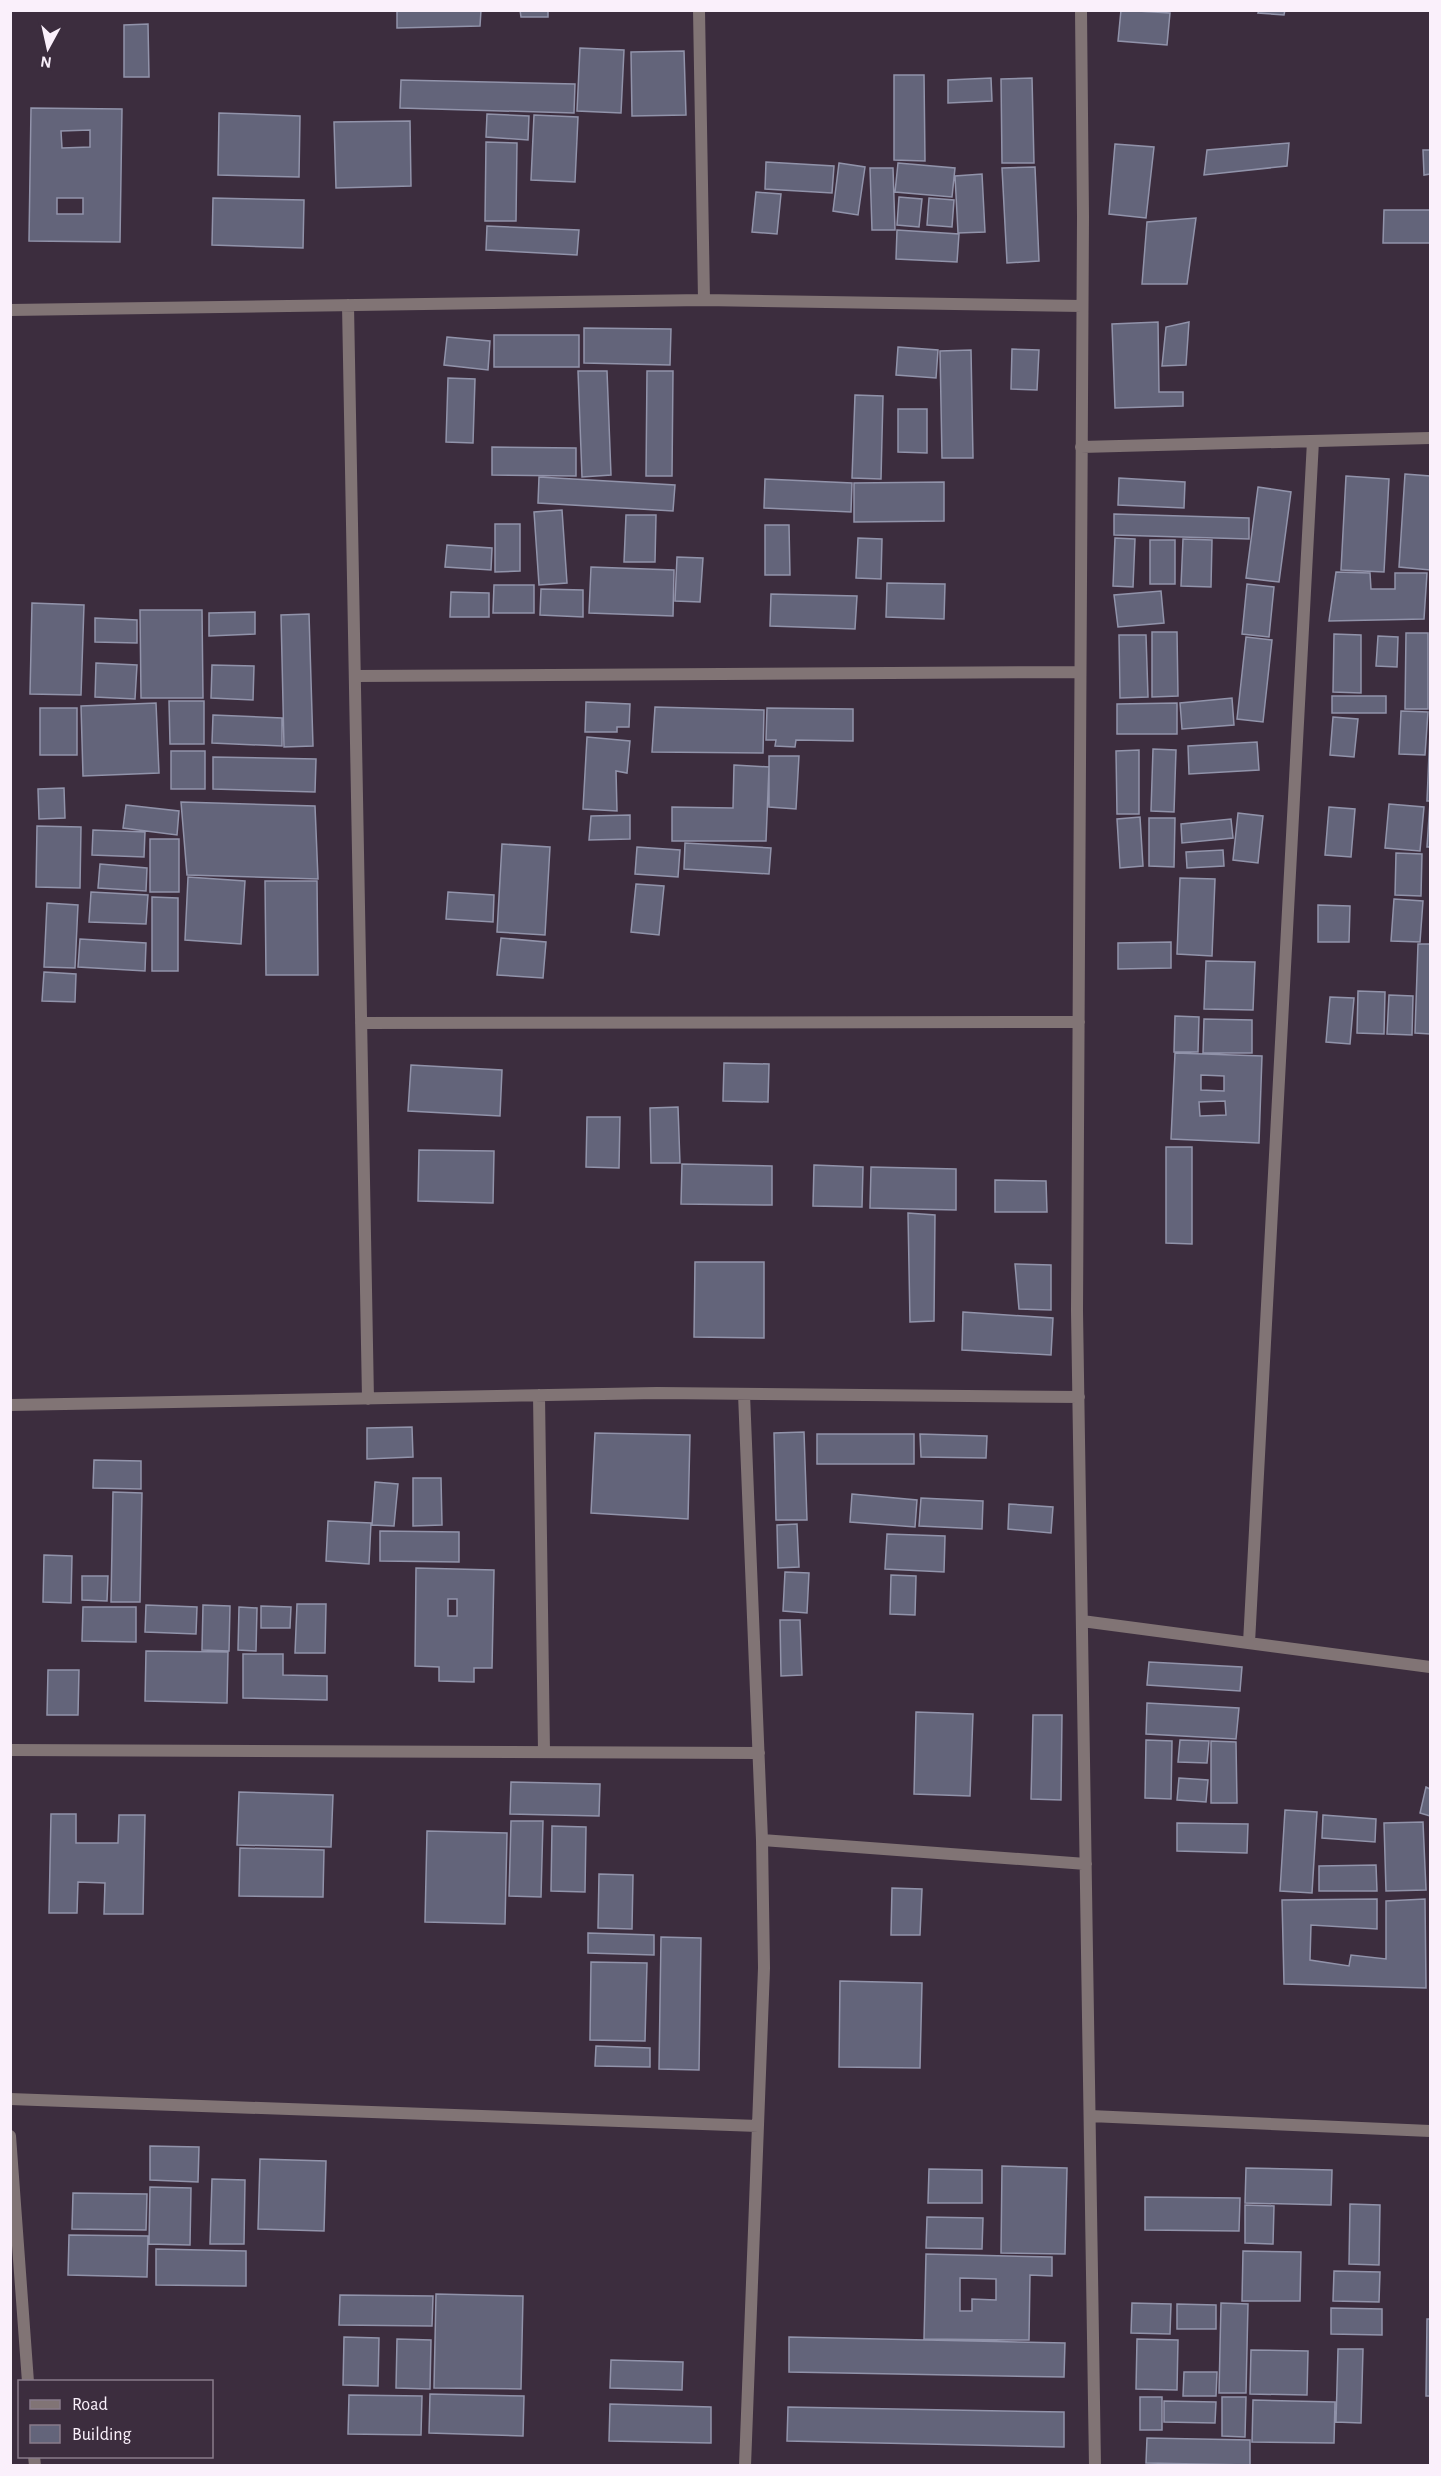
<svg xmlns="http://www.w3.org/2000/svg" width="1441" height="2476" font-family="'Alegreya Sans',sans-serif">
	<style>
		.building { fill: #63647a; stroke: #9193aa; stroke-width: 1.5; fill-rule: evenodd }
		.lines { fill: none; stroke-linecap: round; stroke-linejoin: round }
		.street { stroke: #817475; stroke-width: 12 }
	</style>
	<rect width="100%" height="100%" fill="#3c2d3e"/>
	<!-- building -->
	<path class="building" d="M 397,10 L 481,10 L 480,26 L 397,28 Z
		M 520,10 L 548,10 L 548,17 L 521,17 Z
		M 1121,10 L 1170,13 L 1167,45 L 1118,41 Z
		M 1259,10 L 1285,10 L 1284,15 L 1258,13 Z
		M 148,24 L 149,77 L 124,77 L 124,25 Z
		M 580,48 L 624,50 L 621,113 L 577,111 Z
		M 684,51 L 686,115 L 632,116 L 631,52 Z
		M 894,75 L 924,75 L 925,161 L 894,160 Z
		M 991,78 L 992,101 L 948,103 L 948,80 Z
		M 1032,78 L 1034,163 L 1002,163 L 1001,79 Z
		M 401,80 L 575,84 L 574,113 L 400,108 Z
		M 31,108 L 122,109 L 120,242 L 29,241 ZM 90,130 L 90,147 L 62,148 L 61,131 ZM 57,198 L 83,198 L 83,214 L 57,214 Z
		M 219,113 L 300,116 L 299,177 L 218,175 Z
		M 487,114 L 529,116 L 528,140 L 486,137 Z
		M 534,115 L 578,117 L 575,182 L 531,180 Z
		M 410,121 L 411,186 L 336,188 L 334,122 Z
		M 486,142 L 517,143 L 516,221 L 485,221 Z
		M 1289,143 L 1287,166 L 1204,175 L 1207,150 Z
		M 1115,144 L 1154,147 L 1146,218 L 1109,214 Z
		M 1423,150 L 1430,150 L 1430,174 L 1424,175 Z
		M 766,162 L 834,166 L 832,193 L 765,189 Z
		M 839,163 L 865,167 L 858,215 L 833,211 Z
		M 898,163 L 955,168 L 952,197 L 895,192 Z
		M 1035,167 L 1039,261 L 1007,263 L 1002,168 Z
		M 870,168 L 893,168 L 895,230 L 872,230 Z
		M 982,174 L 985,232 L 958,233 L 955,176 Z
		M 756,192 L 781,194 L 777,234 L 752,232 Z
		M 899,197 L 922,199 L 919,227 L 897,225 Z
		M 213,198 L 304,200 L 303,248 L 212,245 Z
		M 929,198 L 954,200 L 952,227 L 927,225 Z
		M 1384,210 L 1430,210 L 1430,243 L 1383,243 Z
		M 1196,218 L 1187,284 L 1142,284 L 1147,222 Z
		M 487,226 L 579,230 L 577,255 L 486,250 Z
		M 897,230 L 959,234 L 957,262 L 896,259 Z
		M 1158,322 L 1159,392 L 1183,392 L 1183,406 L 1115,408 L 1112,324 Z
		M 1189,322 L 1186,365 L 1162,366 L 1166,327 Z
		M 584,328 L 671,329 L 670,365 L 584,363 Z
		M 494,335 L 579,335 L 579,367 L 494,367 Z
		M 447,337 L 490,341 L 488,370 L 444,365 Z
		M 898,347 L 938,350 L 936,378 L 896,375 Z
		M 1012,349 L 1039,350 L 1037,390 L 1011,389 Z
		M 971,350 L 973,458 L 942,458 L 940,351 Z
		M 578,371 L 607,371 L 611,475 L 582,477 Z
		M 647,371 L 673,371 L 672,476 L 646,476 Z
		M 448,378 L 475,379 L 473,443 L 446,442 Z
		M 855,395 L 883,396 L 881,479 L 852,478 Z
		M 898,409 L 927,409 L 927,453 L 898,452 Z
		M 492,447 L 576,448 L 576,476 L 492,475 Z
		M 1405,474 L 1430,476 L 1430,570 L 1399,567 Z
		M 1346,476 L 1389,479 L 1384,572 L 1341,570 Z
		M 539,477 L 675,485 L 673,511 L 538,503 Z
		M 1119,478 L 1185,482 L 1184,508 L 1118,505 Z
		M 765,479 L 852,483 L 851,512 L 764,508 Z
		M 944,482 L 944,521 L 854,522 L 854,483 Z
		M 1258,487 L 1291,492 L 1279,582 L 1246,578 Z
		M 562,510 L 567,583 L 539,585 L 534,512 Z
		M 1114,514 L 1249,518 L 1249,539 L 1114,535 Z
		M 626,515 L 656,515 L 655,562 L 624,562 Z
		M 495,524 L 520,524 L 520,571 L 495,572 Z
		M 765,525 L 789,525 L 790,575 L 765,575 Z
		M 858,538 L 882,539 L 881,579 L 856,578 Z
		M 1115,538 L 1135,539 L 1133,587 L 1113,586 Z
		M 1183,539 L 1212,540 L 1211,587 L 1181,586 Z
		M 1150,540 L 1175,540 L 1175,584 L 1150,584 Z
		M 447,545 L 492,548 L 491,570 L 445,567 Z
		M 677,557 L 703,558 L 700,602 L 675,601 Z
		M 591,567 L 674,570 L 673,616 L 589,613 Z
		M 1336,572 L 1370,573 L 1371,589 L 1395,589 L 1395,573 L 1427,573 L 1424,619 L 1329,621 Z
		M 887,583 L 945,584 L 944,619 L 886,617 Z
		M 1247,584 L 1274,587 L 1269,637 L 1242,634 Z
		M 494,585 L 534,585 L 534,613 L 493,613 Z
		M 541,589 L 583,590 L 583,617 L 540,615 Z
		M 1161,591 L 1164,623 L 1118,627 L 1114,595 Z
		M 451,592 L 489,593 L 489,617 L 450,617 Z
		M 771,594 L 857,596 L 855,629 L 770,626 Z
		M 32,603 L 84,605 L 81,695 L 30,694 Z
		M 140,610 L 202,610 L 203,698 L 141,698 Z
		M 255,612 L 255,634 L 209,636 L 209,613 Z
		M 309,614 L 313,746 L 284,747 L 281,615 Z
		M 95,618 L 137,620 L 137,643 L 95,642 Z
		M 1152,632 L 1177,632 L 1178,696 L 1152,697 Z
		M 1406,633 L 1428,633 L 1428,709 L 1405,709 Z
		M 1334,634 L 1361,635 L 1361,693 L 1333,692 Z
		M 1119,635 L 1146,635 L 1148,697 L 1120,698 Z
		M 1378,636 L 1398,637 L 1397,667 L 1376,666 Z
		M 1246,637 L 1272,640 L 1263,722 L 1237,719 Z
		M 96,663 L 137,665 L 135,699 L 95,697 Z
		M 212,665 L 254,666 L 253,700 L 211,698 Z
		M 1332,696 L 1386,696 L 1386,713 L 1332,713 Z
		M 1232,698 L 1234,725 L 1182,729 L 1180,703 Z
		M 169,701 L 204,701 L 204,744 L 170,744 Z
		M 586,702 L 630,704 L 629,727 L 617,727 L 617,732 L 585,732 Z
		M 156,703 L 159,773 L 83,776 L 81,706 Z
		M 1177,703 L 1177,734 L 1117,734 L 1117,704 Z
		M 655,707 L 764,710 L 763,753 L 652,752 Z
		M 40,708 L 77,708 L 77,755 L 40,755 Z
		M 767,708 L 853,709 L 853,741 L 796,740 L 795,747 L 775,746 L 776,740 L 766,740 Z
		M 1401,711 L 1428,712 L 1425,755 L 1399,754 Z
		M 213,715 L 282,718 L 282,746 L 212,743 Z
		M 1333,717 L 1358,719 L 1354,757 L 1330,755 Z
		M 1430,730 L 1430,801 L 1427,801 Z
		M 587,737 L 630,741 L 627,773 L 616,771 L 617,811 L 583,809 Z
		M 1257,742 L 1259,770 L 1189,774 L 1188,746 Z
		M 1153,749 L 1176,750 L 1174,812 L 1151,811 Z
		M 1139,750 L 1139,814 L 1117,814 L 1116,751 Z
		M 171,751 L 205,751 L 205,789 L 171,789 Z
		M 769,756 L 799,756 L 796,809 L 769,807 Z
		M 213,757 L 316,759 L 315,792 L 213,789 Z
		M 734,765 L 769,767 L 766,841 L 672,841 L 672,807 L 733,808 Z
		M 64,788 L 65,818 L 39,819 L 38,789 Z
		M 181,802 L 315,806 L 318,879 L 187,875 Z
		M 1430,802 L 1430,847 L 1427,847 Z
		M 1389,804 L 1424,807 L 1420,851 L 1385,848 Z
		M 126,805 L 179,811 L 177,835 L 123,828 Z
		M 1329,807 L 1355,809 L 1351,857 L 1325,855 Z
		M 1238,813 L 1263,816 L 1258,863 L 1233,860 Z
		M 630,815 L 630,839 L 589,840 L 591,816 Z
		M 1140,817 L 1143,866 L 1120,868 L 1117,819 Z
		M 1149,818 L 1175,818 L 1174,867 L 1149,866 Z
		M 1231,819 L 1233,838 L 1182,843 L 1181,824 Z
		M 37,826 L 81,827 L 80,888 L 36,887 Z
		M 93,830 L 145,832 L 144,857 L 92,855 Z
		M 150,839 L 179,839 L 179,892 L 150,892 Z
		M 685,843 L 771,848 L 769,874 L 684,869 Z
		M 502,844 L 550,847 L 545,935 L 497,932 Z
		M 637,847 L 680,850 L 678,877 L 635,874 Z
		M 1223,850 L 1224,866 L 1187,868 L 1186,852 Z
		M 1396,853 L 1422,854 L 1421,896 L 1395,895 Z
		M 100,864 L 147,868 L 146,891 L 98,888 Z
		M 188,877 L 245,881 L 241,944 L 185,940 Z
		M 1180,878 L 1215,879 L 1212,956 L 1177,954 Z
		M 265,881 L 317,881 L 318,975 L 266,975 Z
		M 636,884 L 664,886 L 659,935 L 631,932 Z
		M 91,892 L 148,895 L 146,924 L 89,922 Z
		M 448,892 L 494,895 L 493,922 L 446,919 Z
		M 152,897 L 178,898 L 178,971 L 152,971 Z
		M 1394,899 L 1423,901 L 1420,942 L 1391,941 Z
		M 47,903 L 78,905 L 75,968 L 44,967 Z
		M 1318,905 L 1350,906 L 1349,942 L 1318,942 Z
		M 501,938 L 546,942 L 543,978 L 497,975 Z
		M 80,939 L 146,943 L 145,971 L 78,967 Z
		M 1171,942 L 1171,968 L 1118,969 L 1118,943 Z
		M 1418,944 L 1430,944 L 1430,1034 L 1415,1033 Z
		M 1206,961 L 1255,962 L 1253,1010 L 1204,1009 Z
		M 44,972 L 76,974 L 75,1002 L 42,1001 Z
		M 1358,991 L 1385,992 L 1384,1034 L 1357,1033 Z
		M 1389,995 L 1413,996 L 1412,1035 L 1387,1034 Z
		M 1330,997 L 1354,998 L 1350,1044 L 1326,1042 Z
		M 1175,1016 L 1199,1017 L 1198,1052 L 1174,1052 Z
		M 1204,1019 L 1252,1020 L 1252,1053 L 1203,1053 Z
		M 1175,1053 L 1262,1056 L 1259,1143 L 1171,1139 ZM 1201,1075 L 1224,1076 L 1224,1091 L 1201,1090 ZM 1225,1101 L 1226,1115 L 1200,1116 L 1199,1102 Z
		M 724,1063 L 769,1064 L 768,1102 L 723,1101 Z
		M 411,1065 L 502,1070 L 500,1116 L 408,1111 Z
		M 678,1107 L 680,1163 L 651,1163 L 650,1108 Z
		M 587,1117 L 620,1117 L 619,1168 L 586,1167 Z
		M 1166,1147 L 1192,1147 L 1192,1244 L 1166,1243 Z
		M 419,1150 L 494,1151 L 493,1203 L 418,1201 Z
		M 682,1164 L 772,1166 L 772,1205 L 681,1204 Z
		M 814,1165 L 863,1167 L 862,1207 L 813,1206 Z
		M 871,1167 L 956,1169 L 956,1210 L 870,1208 Z
		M 995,1180 L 1046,1181 L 1047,1212 L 995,1212 Z
		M 908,1213 L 935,1215 L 934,1321 L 910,1322 Z
		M 695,1262 L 764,1262 L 764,1338 L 694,1337 Z
		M 1015,1264 L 1051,1265 L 1051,1310 L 1019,1309 Z
		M 963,1312 L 1053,1318 L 1051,1355 L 962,1350 Z
		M 412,1427 L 413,1457 L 367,1459 L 367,1428 Z
		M 804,1432 L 807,1520 L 776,1520 L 774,1433 Z
		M 595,1433 L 690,1435 L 688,1519 L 591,1513 Z
		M 817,1434 L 914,1434 L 914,1464 L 817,1464 Z
		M 920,1434 L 987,1436 L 986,1458 L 921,1457 Z
		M 94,1460 L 141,1461 L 141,1489 L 93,1488 Z
		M 413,1478 L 441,1478 L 442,1525 L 413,1526 Z
		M 375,1482 L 398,1484 L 394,1526 L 372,1525 Z
		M 113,1492 L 142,1493 L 140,1602 L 111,1602 Z
		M 852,1494 L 917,1500 L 915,1527 L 850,1522 Z
		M 921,1498 L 983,1501 L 982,1529 L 919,1526 Z
		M 1009,1504 L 1053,1507 L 1051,1533 L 1008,1529 Z
		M 328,1521 L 371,1523 L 369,1564 L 326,1561 Z
		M 797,1524 L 799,1567 L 778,1568 L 777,1525 Z
		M 380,1531 L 459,1532 L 459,1562 L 380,1561 Z
		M 887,1534 L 945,1536 L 944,1572 L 885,1569 Z
		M 44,1555 L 72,1556 L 71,1603 L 43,1602 Z
		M 416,1568 L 494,1570 L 492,1668 L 474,1668 L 474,1682 L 439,1681 L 439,1667 L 415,1666 ZM 448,1599 L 457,1599 L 457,1616 L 448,1616 Z
		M 785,1572 L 809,1573 L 807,1613 L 783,1611 Z
		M 891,1575 L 916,1576 L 915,1615 L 890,1614 Z
		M 82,1576 L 108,1576 L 107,1601 L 82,1600 Z
		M 297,1604 L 326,1604 L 325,1653 L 295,1653 Z
		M 146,1605 L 197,1607 L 196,1634 L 145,1632 Z
		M 203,1605 L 230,1606 L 229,1651 L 202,1650 Z
		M 261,1606 L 291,1607 L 290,1628 L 261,1628 Z
		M 83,1607 L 136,1607 L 136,1642 L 82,1641 Z
		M 239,1607 L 257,1608 L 256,1651 L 238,1650 Z
		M 780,1620 L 800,1620 L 802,1675 L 781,1676 Z
		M 146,1651 L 228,1652 L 227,1703 L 145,1701 Z
		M 243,1654 L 283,1654 L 283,1675 L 327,1676 L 327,1700 L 243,1698 Z
		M 1149,1662 L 1242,1667 L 1240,1691 L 1147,1685 Z
		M 48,1670 L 79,1670 L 78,1715 L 47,1715 Z
		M 1147,1703 L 1239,1708 L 1236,1739 L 1146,1734 Z
		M 916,1712 L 973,1714 L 970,1796 L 914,1794 Z
		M 1033,1715 L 1062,1715 L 1061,1800 L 1031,1799 Z
		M 1146,1740 L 1172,1741 L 1171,1799 L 1145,1798 Z
		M 1180,1740 L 1209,1741 L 1207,1763 L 1178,1762 Z
		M 1211,1741 L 1236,1742 L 1237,1803 L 1211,1803 Z
		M 1179,1778 L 1208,1780 L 1206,1802 L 1177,1800 Z
		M 511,1782 L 600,1784 L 599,1816 L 510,1814 Z
		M 1426,1787 L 1430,1789 L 1430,1816 L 1420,1813 Z
		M 239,1792 L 333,1795 L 331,1847 L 237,1845 Z
		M 1285,1810 L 1317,1812 L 1312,1893 L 1280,1891 Z
		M 51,1814 L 76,1814 L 76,1843 L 118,1843 L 119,1815 L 145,1815 L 143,1914 L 104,1914 L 105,1883 L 78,1882 L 77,1913 L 49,1913 Z
		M 1323,1815 L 1376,1819 L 1375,1842 L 1322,1838 Z
		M 511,1821 L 543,1821 L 541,1897 L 509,1896 Z
		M 1423,1822 L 1426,1890 L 1386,1891 L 1384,1823 Z
		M 1177,1823 L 1248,1824 L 1247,1853 L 1177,1851 Z
		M 552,1826 L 586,1827 L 585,1892 L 551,1891 Z
		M 427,1831 L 507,1833 L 505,1924 L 425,1922 Z
		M 240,1848 L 324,1850 L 323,1897 L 239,1896 Z
		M 1376,1865 L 1377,1891 L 1319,1891 L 1319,1866 Z
		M 599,1874 L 633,1875 L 632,1929 L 598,1928 Z
		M 892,1888 L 922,1889 L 920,1935 L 891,1935 Z
		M 1377,1899 L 1377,1929 L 1311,1925 L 1310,1960 L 1349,1966 L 1351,1955 L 1386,1959 L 1386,1901 L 1425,1899 L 1426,1988 L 1284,1984 L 1282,1900 Z
		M 588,1933 L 654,1935 L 654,1955 L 588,1953 Z
		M 661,1937 L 701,1938 L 699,2070 L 659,2069 Z
		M 591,1962 L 647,1963 L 645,2041 L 590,2040 Z
		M 840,1981 L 922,1983 L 920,2068 L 839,2067 Z
		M 596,2046 L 650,2048 L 650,2067 L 595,2066 Z
		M 150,2146 L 199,2147 L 198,2182 L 150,2180 Z
		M 260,2159 L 326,2161 L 324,2231 L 258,2229 Z
		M 1002,2166 L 1067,2168 L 1065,2254 L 1001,2253 Z
		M 1246,2168 L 1332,2170 L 1331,2205 L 1245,2203 Z
		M 929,2169 L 982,2170 L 982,2203 L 928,2203 Z
		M 212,2179 L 245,2180 L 244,2244 L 210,2244 Z
		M 150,2187 L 191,2188 L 190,2245 L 149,2244 Z
		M 73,2193 L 147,2194 L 146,2230 L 72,2229 Z
		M 1145,2197 L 1240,2198 L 1239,2231 L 1145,2230 Z
		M 1350,2204 L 1380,2205 L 1379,2265 L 1349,2264 Z
		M 1245,2205 L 1274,2206 L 1273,2244 L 1245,2243 Z
		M 927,2217 L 983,2218 L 982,2249 L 926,2248 Z
		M 69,2235 L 148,2236 L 147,2277 L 68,2275 Z
		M 156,2249 L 246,2251 L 246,2286 L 156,2285 Z
		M 1243,2251 L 1301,2252 L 1300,2301 L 1242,2301 Z
		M 926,2254 L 1052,2257 L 1052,2276 L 1030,2275 L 1029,2340 L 924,2339 ZM 960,2278 L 996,2279 L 996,2300 L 972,2299 L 972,2311 L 960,2311 Z
		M 1334,2271 L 1380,2272 L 1379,2302 L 1333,2301 Z
		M 436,2294 L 523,2296 L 521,2389 L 434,2388 Z
		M 340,2295 L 433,2296 L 432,2326 L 339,2325 Z
		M 1132,2303 L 1171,2304 L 1170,2334 L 1131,2333 Z
		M 1221,2303 L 1248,2304 L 1246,2393 L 1219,2393 Z
		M 1177,2304 L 1216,2305 L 1216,2329 L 1177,2329 Z
		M 1331,2308 L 1382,2309 L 1382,2335 L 1331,2334 Z
		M 1427,2319 L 1430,2319 L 1430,2396 L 1426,2396 Z
		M 344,2337 L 379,2338 L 378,2386 L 343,2385 Z
		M 789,2337 L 1065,2343 L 1064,2377 L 789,2372 Z
		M 397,2339 L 431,2340 L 430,2389 L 396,2388 Z
		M 1137,2339 L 1178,2340 L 1177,2390 L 1136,2389 Z
		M 1338,2349 L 1363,2349 L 1361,2423 L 1336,2422 Z
		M 1251,2350 L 1308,2351 L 1307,2395 L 1250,2394 Z
		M 611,2360 L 683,2362 L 682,2390 L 610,2388 Z
		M 1184,2372 L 1217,2372 L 1216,2396 L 1183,2396 Z
		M 430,2394 L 524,2396 L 523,2436 L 429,2433 Z
		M 349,2395 L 422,2396 L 421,2435 L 348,2434 Z
		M 1140,2397 L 1162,2397 L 1162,2430 L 1140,2430 Z
		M 1222,2397 L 1246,2397 L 1245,2437 L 1222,2436 Z
		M 1253,2400 L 1335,2402 L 1334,2443 L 1252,2442 Z
		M 1164,2401 L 1216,2402 L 1215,2423 L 1164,2422 Z
		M 610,2404 L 711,2407 L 711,2443 L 609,2441 Z
		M 788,2407 L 1064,2412 L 1064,2447 L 787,2441 Z
		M 1147,2438 L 1250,2440 L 1250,2465 L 1146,2463 Z"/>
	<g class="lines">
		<!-- street -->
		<path class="street" d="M 699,10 L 704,300
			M 1081,10 L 1083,217 L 1077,1311 L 1095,2466
			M 348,305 L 368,1399
			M 10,310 L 704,300 L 1082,306
			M 1081,447 L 1430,438
			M 355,676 L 1080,672
			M 361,1023 L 1079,1022
			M 744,1394 L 762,1840 L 764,1968 L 745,2466
			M 539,1395 L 544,1752
			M 10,1405 L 657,1393 L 1079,1397
			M 1082,1621 L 1430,1667
			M 1249,1643 L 1313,441
			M 10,1750 L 759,1753
			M 762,1840 L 1086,1864
			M 10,2099 L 758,2126
			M 1090,2116 L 1430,2131
			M 10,2136 L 28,2382
			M 34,2456 L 35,2466"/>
	</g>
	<!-- border -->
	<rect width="1441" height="2476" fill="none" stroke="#faf0fb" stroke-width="24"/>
	<!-- legend -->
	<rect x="18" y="2380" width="195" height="78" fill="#3c2d3e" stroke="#887b8a" stroke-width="1.5"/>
	<rect x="30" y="2400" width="30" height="9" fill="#817475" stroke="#887b8a" stroke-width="1.5"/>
	<text x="72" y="2410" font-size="18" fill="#faf0fb">Road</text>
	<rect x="30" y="2425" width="30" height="18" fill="#63647a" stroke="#887b8a" stroke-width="1.5"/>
	<text x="72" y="2440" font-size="18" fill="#faf0fb">Building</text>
	<!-- north arrow -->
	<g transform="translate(48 48) rotate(188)" stroke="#3c2d3e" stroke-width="4.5" paint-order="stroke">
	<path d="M0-4.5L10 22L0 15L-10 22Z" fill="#faf0fb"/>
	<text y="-9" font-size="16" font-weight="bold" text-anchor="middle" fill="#faf0fb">N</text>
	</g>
</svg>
